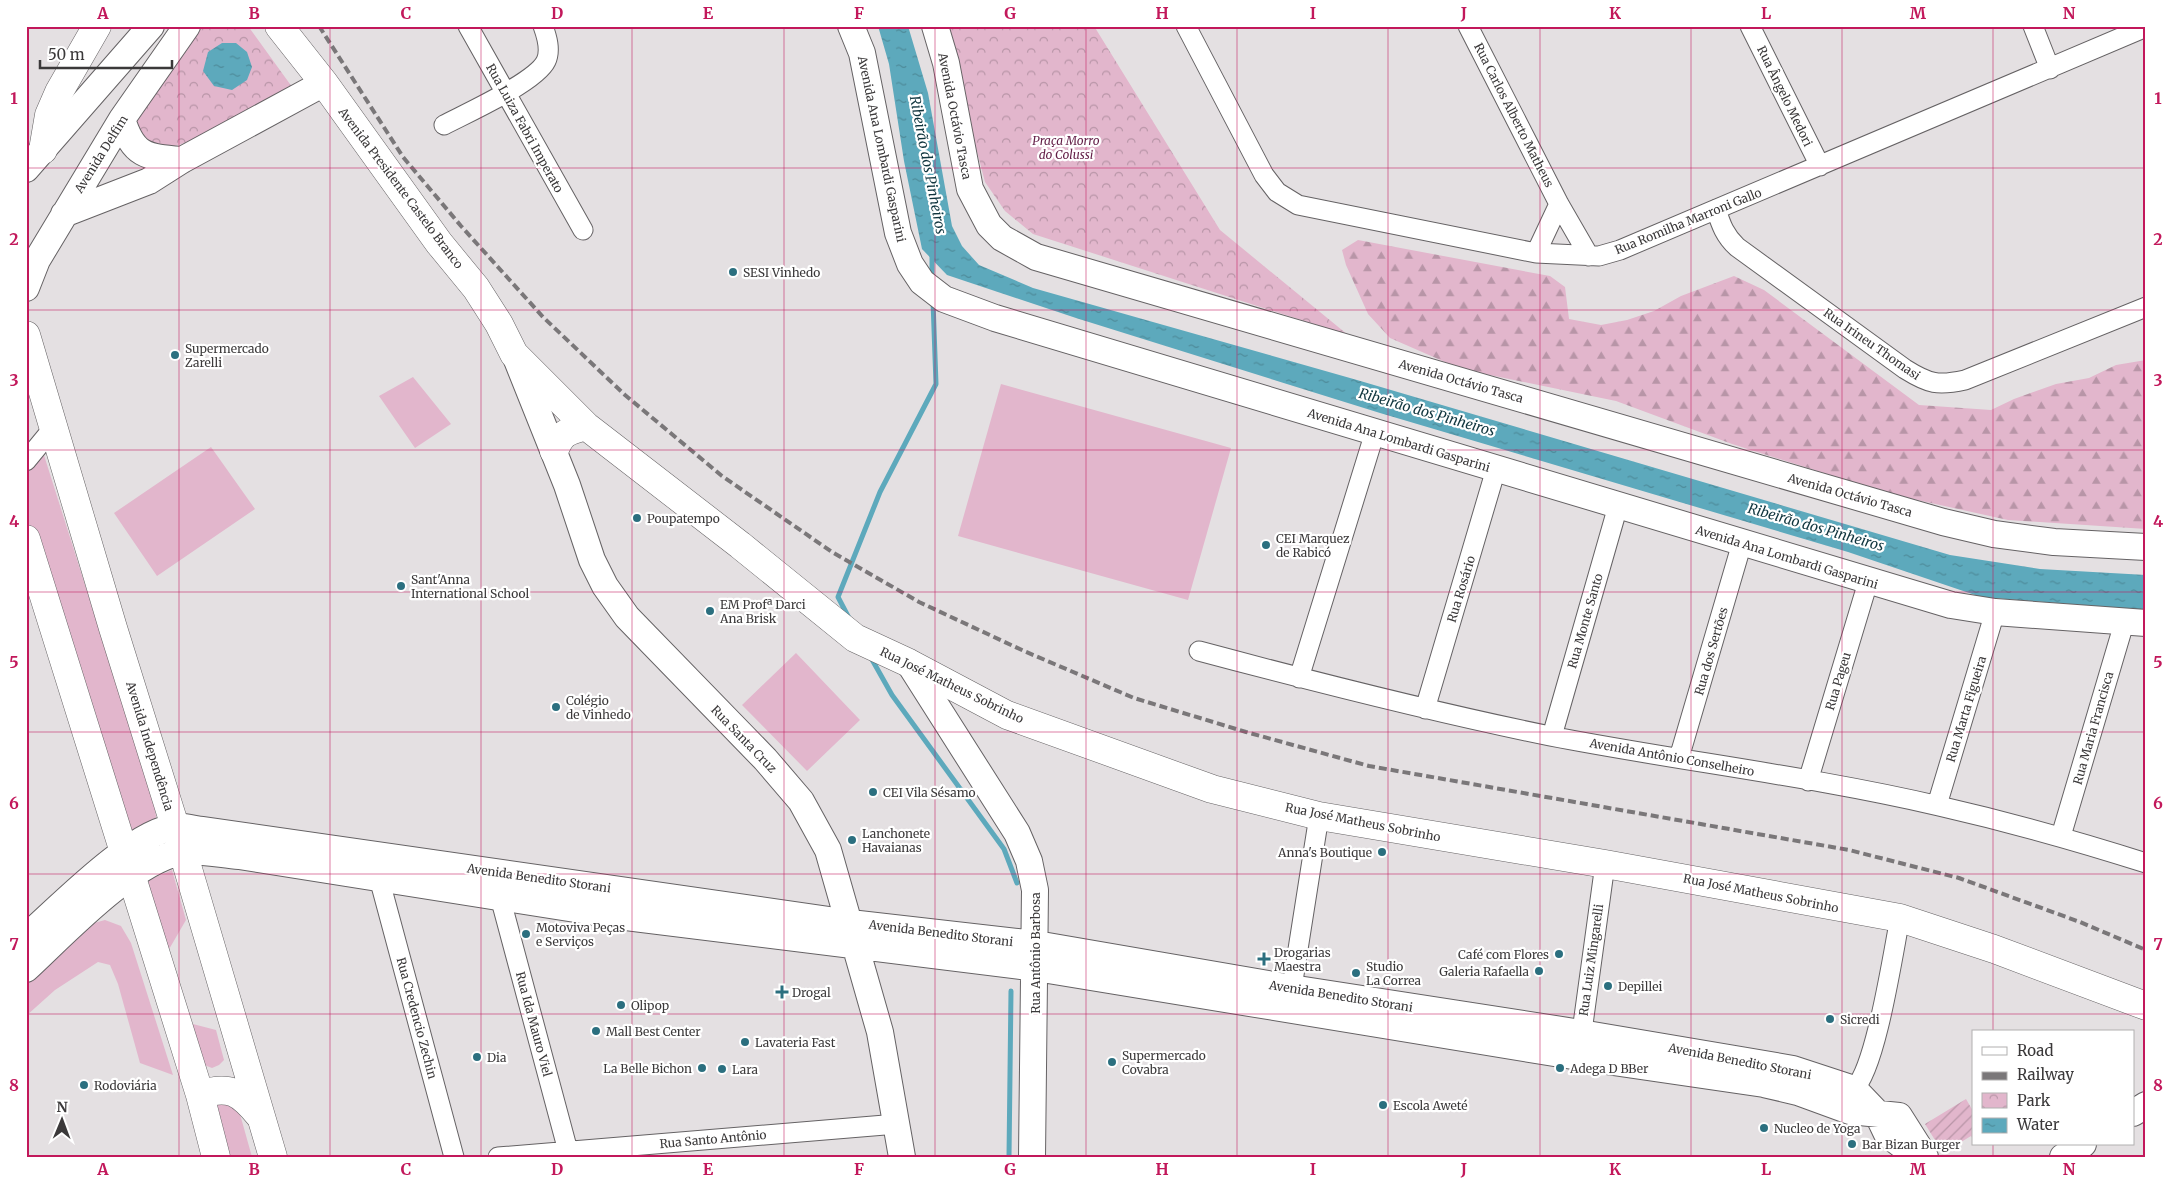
<svg xmlns="http://www.w3.org/2000/svg" width="2172" height="1183" font-family="Merriweather,serif">
	<style>
		.grass { fill: #e2b6cc }
		.forest { fill: url(#forest-firs) }
		.park { fill: url(#park-crowns) }
		.garden { fill: url(#garden-furrows) }
		.water { fill: url(#water-ripples) }
		.lines { fill: none; stroke-linecap: round; stroke-linejoin: round }
		.stream { stroke: #5da9bc; stroke-width: 5 }
		.street-casing { stroke: #656264; stroke-width: 21 }
		.secondary-casing { stroke: #656264; stroke-width: 28 }
		.primary-casing { stroke: #656264; stroke-width: 29 }
		.street { stroke: #fff; stroke-width: 19 }
		.secondary { stroke: #fff; stroke-width: 26 }
		.primary { stroke: #fff; stroke-width: 28 }
		.rail { stroke: #7a7779; stroke-width: 4; stroke-dasharray: 8 4; stroke-linecap: butt }
		.grid { fill: none; stroke: #c2185b; stroke-width: 1; stroke-opacity: 0.55 }
		.poi-dot { fill: #2b6f7f; stroke: #fff; stroke-width: 2 }
		.labels { text-anchor: middle; dominant-baseline: central; stroke-width: 4.5; stroke-linejoin: round; paint-order: stroke }
		.street-label { font-size: 12px; fill: #3b393a; stroke: #fff }
		.park-label { font-size: 12px; font-style: italic; fill: #621d46; stroke: #fff }
		.poi-label { font-size: 12px; fill: #3b393a; stroke: #fff; text-anchor: start }
		.water-label { font-size: 14px; font-style: italic; fill: #10353e; stroke: #fff }
		.neatline { fill: none; stroke: #c2185b; stroke-width: 2 }
		.grid-label { font-size: 16px; text-anchor: middle; font-weight: bold; fill: #c2185b }
	</style>
	<defs>
		<pattern id="forest-firs" width="22" height="20" patternUnits="userSpaceOnUse" patternTransform="scale(1.25)"><rect width="22" height="20" fill="#e2b6cc"/><path d="M5 1l3.5 6h-7zM16 11l3.5 6h-7z" fill="#b895a7"/></pattern>
		<pattern id="park-crowns" width="20" height="18" patternUnits="userSpaceOnUse" patternTransform="scale(1.25)"><rect width="20" height="18" fill="#e2b6cc"/><path d="M2 6a3 3 0 1 1 6 0M12 15a3 3 0 1 1 6 0" fill="none" stroke="#b895a7"/></pattern>
		<pattern id="garden-furrows" width="10" height="10" patternUnits="userSpaceOnUse" patternTransform="scale(1.25)"><rect width="10" height="10" fill="#e2b6cc"/><path d="M-1 1l2-2M0 10L10 0M9 11l2-2" fill="none" stroke="#b895a7"/></pattern>
		<pattern id="water-ripples" width="26" height="14" patternUnits="userSpaceOnUse" patternTransform="scale(1.25)"><rect width="26" height="14" fill="#5da9bc"/><path d="M2 4q2-2 4 0t4 0M15 11q2-2 4 0t4 0" fill="none" stroke="#4e8b9a"/></pattern>
	</defs>
	<rect width="100%" height="100%" fill="#e4e0e2"/>
	<!-- grass -->
	<path class="grass" d="M 413,377 L 451,424 L 415,448 L 379,396 Z
		M 1001,384 L 1231,448 L 1188,600 L 958,536 Z
		M 211,447 L 255,509 L 157,576 L 114,513 Z
		M 43,452 L 155,806 L 156,817 L 153,823 L 126,833 L 26,517 L 26,469 Z
		M 796,653 L 860,720 L 807,771 L 742,705 Z
		M 172,870 L 186,920 L 168,951 L 189,1023 L 216,1030 L 224,1060 L 219,1065 L 212,1068 L 199,1063 L 193,1058 L 145,900 L 146,888 L 149,880 Z
		M 105,920 L 121,926 L 131,943 L 173,1075 L 140,1063 L 118,984 L 110,965 L 98,962 L 55,990 L 26,1016 L 26,984 L 94,923 Z
		M 218,1099 L 238,1107 L 252,1157 L 224,1157 L 213,1103 Z"/>
	<!-- forest -->
	<path class="forest" d="M 1358,240 L 1550,276 L 1565,287 L 1569,319 L 1601,325 L 1627,320 L 1654,311 L 1681,296 L 1734,276 L 1764,290 L 1919,405 L 1991,410 L 2014,399 L 2056,384 L 2089,378 L 2116,365 L 2146,360 L 2146,529 L 2008,520 L 1890,494 L 1732,444 L 1616,401 L 1461,369 L 1390,338 L 1368,314 L 1346,265 L 1342,250 Z"/>
	<!-- park -->
	<path class="park" d="M 201,26 L 248,26 L 295,91 C 253,111 195,148 149,150 L 134,117 Z
		M 944,26 L 1094,26 L 1220,230 L 1348,335 L 1033,234 L 1005,211 L 985,182 Z"/>
	<!-- garden -->
	<path class="garden" d="M 1966,1099 L 1973,1111 L 1973,1139 L 1971,1136 L 1943,1153 L 1925,1124 Z"/>
	<!-- water -->
	<path class="water" d="M 878,26 L 908,26 L 928,93 L 952,226 L 962,246 L 979,265 L 1033,288 L 1357,380 L 1950,555 L 2040,569 L 2146,575 L 2146,610 L 1981,597 L 1848,552 L 1380,413 L 1076,318 L 947,275 L 922,249 L 904,161 L 889,64 Z
		M 222,43 L 236,43 L 247,52 L 252,67 L 247,80 L 232,90 L 214,86 L 203,71 L 208,52 Z"/>
	<g class="lines">
		<!-- stream -->
		<path class="stream" d="M 932,278 L 932,254
			M 850,620 L 838,597 L 880,492 L 936,384 L 933,301
			M 870,656 L 892,695 L 1004,849 L 1017,883
			M 1009,1157 L 1011,991"/>
		<!-- street casing -->
		<g class="street-casing">
			<path id="street" d="M 468,26 L 583,230
				M 1186,26 L 1264,175 L 1277,192 L 1298,205 L 1536,253 L 1599,256 L 1620,250 L 2146,27
				M 1468,26 L 1559,204 L 1589,256
				M 1750,26 L 1820,166
				M 2033,26 L 2050,69
				M 444,125 C 467,113 536,82 546,61 C 551,50 547,37 543,26
				M 1716,209 C 1721,225 1725,236 1737,247 L 1905,369 C 1929,384 1938,386 1965,380 L 2146,307
				M 1536,253 L 1559,204
				M 26,461 L 54,427
				M 1199,651 C 1315,682 1432,712 1550,736 C 1679,761 1810,776 1939,806 C 2009,822 2077,841 2146,863
				M 1299,678 L 1375,432
				M 1425,709 L 1496,469
				M 1552,736 L 1618,506
				M 1679,758 L 1742,543
				M 1808,781 L 1868,582
				M 1937,805 L 1995,612
				M 2061,836 L 2125,620
				M 379,878 L 454,1157
				M 500,897 L 568,1151
				M 1290,1000 L 1319,816
				M 1580,1046 L 1605,864
				M 1854,1089 C 1876,1068 1893,953 1900,918
				M 498,1157 L 897,1124"/>
		</g>
		<!-- secondary casing -->
		<g class="secondary-casing">
			<path id="secondary" d="M 851,26 L 862,53 L 898,233 L 910,264 L 922,282 L 944,299 L 995,318 L 1951,605 L 1995,612 L 2146,623
				M 935,26 L 946,63 L 970,189 L 989,225 L 1002,238 L 1036,257 L 1943,522 L 1994,534 L 2054,542 L 2146,547
				M 122,119 C 133,156 146,157 182,160
				M 26,169 L 151,26
				M 64,214 L 149,181 L 182,160 L 324,83
				M 26,288 L 37,260 L 122,119 L 187,26
				M 515,355 L 567,485 L 592,560 L 605,586 L 627,617 L 765,759 L 801,801 L 828,850 L 880,1032 L 902,1157
				M 909,663 L 1017,833 L 1029,861 L 1035,890 L 1032,1157
				M 26,937 C 59,908 134,830 176,827 C 184,826 194,829 202,830 L 850,923 L 1036,944 L 1291,988 L 1581,1033 L 1793,1069 L 1854,1089 L 1877,1113 L 1887,1134 L 1917,1157
				M 26,969 C 64,934 131,862 181,852 C 195,849 223,855 239,856 L 626,917 L 1036,968 L 1579,1057 L 1764,1084 L 1798,1092 L 1850,1111 L 1899,1116 L 1925,1157
				M 2133,1113 L 2146,1105
				M 2063,1157 L 2083,1144"/>
		</g>
		<!-- primary casing -->
		<g class="primary-casing">
			<path id="primary" d="M 279,26 L 324,83 L 439,243 L 476,288 L 499,324 L 514,354 L 586,426 L 740,545 L 855,638 L 909,663 L 1007,715 L 1212,789 L 1319,816 L 1605,864 L 1900,918 L 1994,949 L 2146,1006
				M 43,150 L 49,115 L 59,92 L 97,26
				M 26,335 L 113,628 L 183,852 L 273,1157
				M 554,451 C 562,432 566,432 586,426
				M 26,539 L 200,1095 L 216,1157
				M 200,1095 C 229,1084 241,1093 259,1115"/>
		</g>
		<!-- street -->
		<use href="#street" class="street"/>
		<!-- secondary -->
		<use href="#secondary" class="secondary"/>
		<!-- primary -->
		<use href="#primary" class="primary"/>
		<!-- rail -->
		<path class="rail" d="M 319,26 L 403,157 L 461,226 L 543,317 L 625,395 L 722,476 L 832,552 L 919,602 L 1024,651 L 1134,698 L 1246,732 L 1369,766 L 1849,850 L 1959,878 L 2080,922 L 2146,950"/>
	</g>
	<!-- grid -->
	<path class="grid" d="M 179,26 L 179,1157M 330,26 L 330,1157M 481,26 L 481,1157M 632,26 L 632,1157M 784,26 L 784,1157M 935,26 L 935,1157M 1086,26 L 1086,1157M 1237,26 L 1237,1157M 1388,26 L 1388,1157M 1540,26 L 1540,1157M 1691,26 L 1691,1157M 1842,26 L 1842,1157M 1993,26 L 1993,1032M 26,168 L 2146,168M 26,310 L 2146,310M 26,450 L 2146,450M 26,592 L 2146,592M 26,732 L 2146,732M 26,874 L 2146,874M 26,1014 L 2146,1014M 1993,1144 L 1993,1157"/>
	<!-- markers -->
	<g class="poi-dot">
		<circle cx="733" cy="272" r="5"/>
		<circle cx="175" cy="355" r="5"/>
		<circle cx="637" cy="518" r="5"/>
		<circle cx="1266" cy="545" r="5"/>
		<circle cx="401" cy="586" r="5"/>
		<circle cx="710" cy="611" r="5"/>
		<circle cx="556" cy="707" r="5"/>
		<circle cx="873" cy="792" r="5"/>
		<circle cx="852" cy="840" r="5"/>
		<circle cx="1382" cy="852" r="5"/>
		<circle cx="526" cy="934" r="5"/>
		<circle cx="1559" cy="954" r="5"/>
		<path d="M1261.5 951.5h5v5h5v5h-5v5h-5v-5h-5v-5h5z"/>
		<circle cx="1539" cy="971" r="5"/>
		<circle cx="1356" cy="973" r="5"/>
		<circle cx="1608" cy="986" r="5"/>
		<path d="M779.5 984.5h5v5h5v5h-5v5h-5v-5h-5v-5h5z"/>
		<circle cx="621" cy="1005" r="5"/>
		<circle cx="1830" cy="1019" r="5"/>
		<circle cx="596" cy="1031" r="5"/>
		<circle cx="745" cy="1042" r="5"/>
		<circle cx="477" cy="1057" r="5"/>
		<circle cx="1112" cy="1062" r="5"/>
		<circle cx="702" cy="1068" r="5"/>
		<circle cx="1560" cy="1068" r="5"/>
		<circle cx="722" cy="1069" r="5"/>
		<circle cx="84" cy="1085" r="5"/>
		<circle cx="1383" cy="1105" r="5"/>
		<circle cx="1764" cy="1128" r="5"/>
		<circle cx="1852" cy="1144" r="5"/>
	</g>
	<g class="labels">
		<!-- street labels -->
		<g class="street-label">
			<text transform="translate(1785 96) rotate(64)">Rua Ângelo Medori</text>
			<text transform="translate(1514 115) rotate(63)">Rua Carlos Alberto Matheus</text>
			<text transform="translate(955 116) rotate(79)">Avenida Octávio Tasca</text>
			<text transform="translate(525 128) rotate(61)">Rua Luiza Fabri Imperato</text>
			<text transform="translate(882 149) rotate(78)">Avenida Ana Lombardi Gasparini</text>
			<text transform="translate(101 154) rotate(-58)">Avenida Delfim</text>
			<text transform="translate(401 188) rotate(53)">Avenida Presidente Castelo Branco</text>
			<text transform="translate(1688 221) rotate(-22)">Rua Romilha Marroni Gallo</text>
			<text transform="translate(1872 344) rotate(35)">Rua Irineu Thomasi</text>
			<text transform="translate(1461 381) rotate(16)">Avenida Octávio Tasca</text>
			<text transform="translate(1399 440) rotate(17)">Avenida Ana Lombardi Gasparini</text>
			<text transform="translate(1850 495) rotate(16)">Avenida Octávio Tasca</text>
			<text transform="translate(1787 557) rotate(17)">Avenida Ana Lombardi Gasparini</text>
			<text transform="translate(1461 589) rotate(-73)">Rua Rosário</text>
			<text transform="translate(1585 621) rotate(-74)">Rua Monte Santo</text>
			<text transform="translate(1711 651) rotate(-74)">Rua dos Sertões</text>
			<text transform="translate(1838 681) rotate(-73)">Rua Pageu</text>
			<text transform="translate(952 685) rotate(26)">Rua José Matheus Sobrinho</text>
			<text transform="translate(1966 709) rotate(-73)">Rua Marta Figueira</text>
			<text transform="translate(2093 728) rotate(-74)">Rua Maria Francisca</text>
			<text transform="translate(744 739) rotate(46)">Rua Santa Cruz</text>
			<text transform="translate(150 746) rotate(73)">Avenida Independência</text>
			<text transform="translate(1672 757) rotate(10)">Avenida Antônio Conselheiro</text>
			<text transform="translate(1363 822) rotate(11)">Rua José Matheus Sobrinho</text>
			<text transform="translate(539 878) rotate(8)">Avenida Benedito Storani</text>
			<text transform="translate(1761 893) rotate(11)">Rua José Matheus Sobrinho</text>
			<text transform="translate(941 933) rotate(7)">Avenida Benedito Storani</text>
			<text transform="translate(1035 953) rotate(-90)">Rua Antônio Barbosa</text>
			<text transform="translate(1591 960) rotate(-82)">Rua Luiz Mingarelli</text>
			<text transform="translate(1341 996) rotate(9)">Avenida Benedito Storani</text>
			<text transform="translate(417 1018) rotate(75)">Rua Credencio Zechin</text>
			<text transform="translate(534 1024) rotate(75)">Rua Ida Mauro Viel</text>
			<text transform="translate(1740 1061) rotate(11)">Avenida Benedito Storani</text>
			<text transform="translate(713 1139) rotate(-5)">Rua Santo Antônio</text>
		</g>
		<!-- park labels -->
		<g class="park-label">
			<text x="1066" y="140">Praça Morro<tspan x="1066" dy="14">do Colussi</tspan></text>
		</g>
		<!-- poi labels -->
		<g class="poi-label">
			<text x="743" y="272">SESI Vinhedo</text>
			<text x="185" y="348">Supermercado<tspan x="185" dy="14">Zarelli</tspan></text>
			<text x="647" y="518">Poupatempo</text>
			<text x="1276" y="538">CEI Marquez<tspan x="1276" dy="14">de Rabicó</tspan></text>
			<text x="411" y="579">Sant'Anna<tspan x="411" dy="14">International School</tspan></text>
			<text x="720" y="604">EM Profª Darci<tspan x="720" dy="14">Ana Brisk</tspan></text>
			<text x="566" y="700">Colégio<tspan x="566" dy="14">de Vinhedo</tspan></text>
			<text x="883" y="792">CEI Vila Sésamo</text>
			<text x="862" y="833">Lanchonete<tspan x="862" dy="14">Havaianas</tspan></text>
			<text x="1372" y="852" text-anchor="end">Anna's Boutique</text>
			<text x="536" y="927">Motoviva Peças<tspan x="536" dy="14">e Serviços</tspan></text>
			<text x="1274" y="952">Drogarias<tspan x="1274" dy="14">Maestra</tspan></text>
			<text x="1549" y="954" text-anchor="end">Café com Flores</text>
			<text x="1366" y="966">Studio<tspan x="1366" dy="14">La Correa</tspan></text>
			<text x="1529" y="971" text-anchor="end">Galeria Rafaella</text>
			<text x="1618" y="986">Depillei</text>
			<text x="792" y="992">Drogal</text>
			<text x="631" y="1005">Olipop</text>
			<text x="1840" y="1019">Sicredi</text>
			<text x="606" y="1031">Mall Best Center</text>
			<text x="755" y="1042">Lavateria Fast</text>
			<text x="1122" y="1055">Supermercado<tspan x="1122" dy="14">Covabra</tspan></text>
			<text x="487" y="1057">Dia</text>
			<text x="692" y="1068" text-anchor="end">La Belle Bichon</text>
			<text x="1570" y="1068">Adega D BBer</text>
			<text x="732" y="1069">Lara</text>
			<text x="94" y="1085">Rodoviária</text>
			<text x="1393" y="1105">Escola Aweté</text>
			<text x="1774" y="1128">Nucleo de Yoga</text>
			<text x="1862" y="1144">Bar Bizan Burger</text>
		</g>
		<!-- water labels -->
		<g class="water-label">
			<text transform="translate(928 165) rotate(79)">Ribeirão dos Pinheiros</text>
			<text transform="translate(1427 412) rotate(16)">Ribeirão dos Pinheiros</text>
			<text transform="translate(1816 527) rotate(16)">Ribeirão dos Pinheiros</text>
		</g>
	</g>
	<!-- border -->
	<rect width="2172" height="1183" fill="none" stroke="#ffffff" stroke-width="55"/>
	<!-- legend -->
	<rect x="1972" y="1030" width="162" height="115" fill="#ffffff" stroke="#b1b0b0"/>
	<rect x="1982" y="1047" width="25" height="8" fill="#ffffff" stroke="#b1b0b0"/>
	<text x="2017" y="1056" font-size="15" fill="#3b393a">Road</text>
	<rect x="1982" y="1072" width="25" height="8" fill="#7a7779" stroke="#b1b0b0"/>
	<text x="2017" y="1080" font-size="15" fill="#3b393a">Railway</text>
	<rect x="1982" y="1093" width="25" height="15" fill="url(#park-crowns)" stroke="#b1b0b0"/>
	<text x="2017" y="1106" font-size="15" fill="#3b393a">Park</text>
	<rect x="1982" y="1118" width="25" height="15" fill="url(#water-ripples)" stroke="#b1b0b0"/>
	<text x="2017" y="1130" font-size="15" fill="#3b393a">Water</text>
	<!-- north arrow -->
	<g transform="translate(62 1120) rotate(1)" stroke="#ffffff" stroke-width="4" paint-order="stroke">
	<path d="M0-4L9 19L0 12L-9 19Z" fill="#3b393a"/>
	<text y="-8" font-size="14" font-weight="bold" text-anchor="middle" fill="#3b393a">N</text>
	</g>
	<!-- scale -->
	<path d="M40 60v8h132v-8" fill="none" stroke="#3b393a" stroke-width="2.5"/>
	<text x="48" y="60" font-size="15" fill="#3b393a" stroke="#ffffff" stroke-width="4" paint-order="stroke">50 m</text>
	<rect x="28" y="28" width="2116" height="1128" class="neatline"/>
	<g class="grid-label">
		<text x="103" y="19">A</text>
		<text x="254" y="19">B</text>
		<text x="406" y="19">C</text>
		<text x="557" y="19">D</text>
		<text x="708" y="19">E</text>
		<text x="859" y="19">F</text>
		<text x="1010" y="19">G</text>
		<text x="1162" y="19">H</text>
		<text x="1313" y="19">I</text>
		<text x="1464" y="19">J</text>
		<text x="1615" y="19">K</text>
		<text x="1766" y="19">L</text>
		<text x="1918" y="19">M</text>
		<text x="2069" y="19">N</text>
		<text x="14" y="104">1</text>
		<text x="2158" y="104">1</text>
		<text x="14" y="245">2</text>
		<text x="2158" y="245">2</text>
		<text x="14" y="386">3</text>
		<text x="2158" y="386">3</text>
		<text x="14" y="527">4</text>
		<text x="2158" y="527">4</text>
		<text x="14" y="668">5</text>
		<text x="2158" y="668">5</text>
		<text x="14" y="809">6</text>
		<text x="2158" y="809">6</text>
		<text x="14" y="950">7</text>
		<text x="2158" y="950">7</text>
		<text x="14" y="1091">8</text>
		<text x="2158" y="1091">8</text>
		<text x="103" y="1175">A</text>
		<text x="254" y="1175">B</text>
		<text x="406" y="1175">C</text>
		<text x="557" y="1175">D</text>
		<text x="708" y="1175">E</text>
		<text x="859" y="1175">F</text>
		<text x="1010" y="1175">G</text>
		<text x="1162" y="1175">H</text>
		<text x="1313" y="1175">I</text>
		<text x="1464" y="1175">J</text>
		<text x="1615" y="1175">K</text>
		<text x="1766" y="1175">L</text>
		<text x="1918" y="1175">M</text>
		<text x="2069" y="1175">N</text>
	</g>
</svg>
